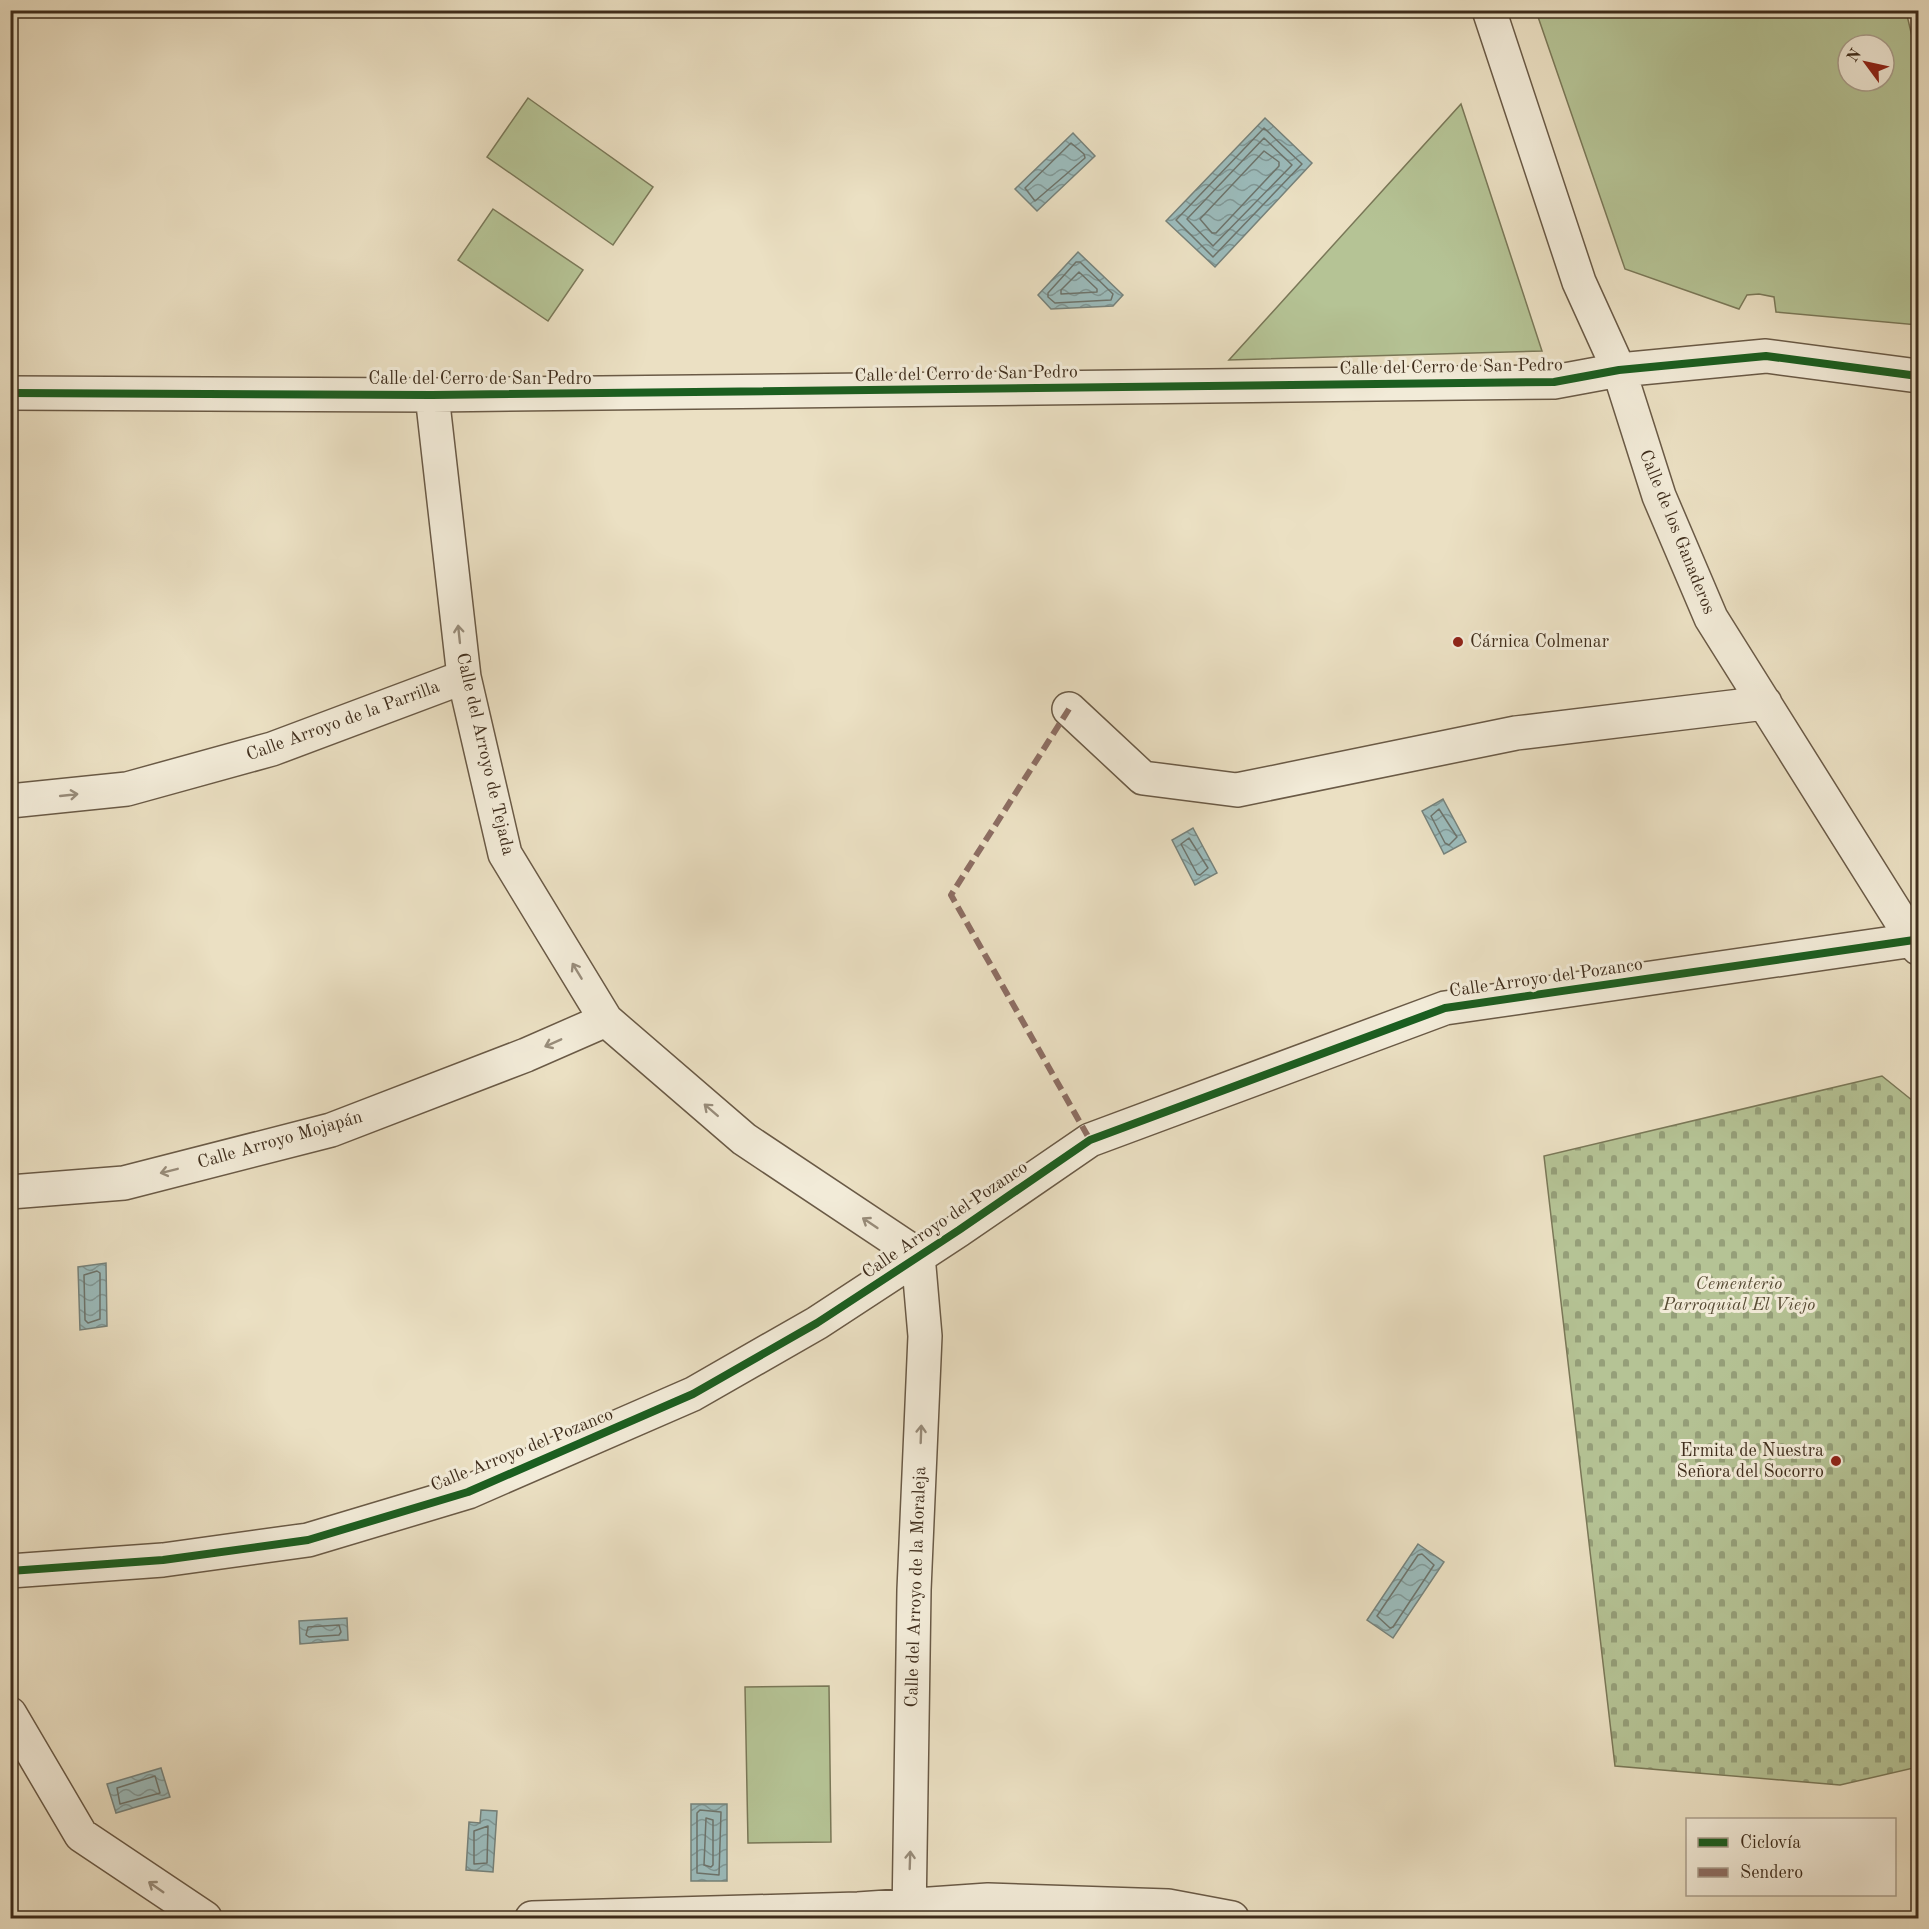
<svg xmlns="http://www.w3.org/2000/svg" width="1929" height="1929" font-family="'Old Standard TT',serif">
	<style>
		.green { fill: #b5c395; stroke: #7a7858; stroke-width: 1.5; fill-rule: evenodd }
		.cemetery { fill: url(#cemetery-stones); stroke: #7a7858; stroke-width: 1.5 }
		.water { fill: url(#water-waves); stroke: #76827b; stroke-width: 1.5 }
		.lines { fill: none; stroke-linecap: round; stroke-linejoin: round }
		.shore { stroke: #6d746c; stroke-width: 1.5 }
		.minor-casing { stroke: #6a5a46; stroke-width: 36 }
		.minor { stroke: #f2ebd8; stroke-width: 33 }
		.quiet { stroke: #8d6e63; stroke-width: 6; stroke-dasharray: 12 6; stroke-linecap: butt }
		.cycleway-casing { stroke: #f2ebd8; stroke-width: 11 }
		.cycleway { stroke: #1b5e20; stroke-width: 8 }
		.oneway { stroke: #988c7a }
		.poi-dot { fill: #8f2418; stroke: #f2ebd8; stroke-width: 2 }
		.labels { text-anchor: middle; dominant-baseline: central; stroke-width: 6; stroke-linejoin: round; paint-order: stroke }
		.street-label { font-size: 18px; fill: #3f2d1c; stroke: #f2ebd8 }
		.poi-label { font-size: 18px; fill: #3f2d1c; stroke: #f2ebd8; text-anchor: start }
		.park-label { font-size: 18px; font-style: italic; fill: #574b34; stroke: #f2ebd8 }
	</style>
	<defs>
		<pattern id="cemetery-stones" width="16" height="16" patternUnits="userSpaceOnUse" patternTransform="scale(1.5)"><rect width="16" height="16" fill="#b5c395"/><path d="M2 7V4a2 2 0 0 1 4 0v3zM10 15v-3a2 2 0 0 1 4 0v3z" fill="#959f79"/></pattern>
		<pattern id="water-waves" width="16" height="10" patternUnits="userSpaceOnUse" patternTransform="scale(1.5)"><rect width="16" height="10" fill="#9bbbbb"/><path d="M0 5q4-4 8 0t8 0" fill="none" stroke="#809897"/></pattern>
	</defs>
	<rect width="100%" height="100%" fill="#ebe0c3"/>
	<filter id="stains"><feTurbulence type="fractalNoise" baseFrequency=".00333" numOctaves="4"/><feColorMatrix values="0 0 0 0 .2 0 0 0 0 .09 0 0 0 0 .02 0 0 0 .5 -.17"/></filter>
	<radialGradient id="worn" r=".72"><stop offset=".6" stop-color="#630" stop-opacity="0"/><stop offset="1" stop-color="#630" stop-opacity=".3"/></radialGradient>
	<!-- green -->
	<path class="green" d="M 1536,11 L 1906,11 L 1918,62 L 1918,325 L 1776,312 L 1774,297 L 1759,294 L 1747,295 L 1739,309 L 1625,269 ZM 1848,45 L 1884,45 L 1884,81 L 1848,81 Z
		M 528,98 L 653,187 L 613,245 L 487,157 Z
		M 1461,104 L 1542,351 L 1229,360 Z
		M 493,209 L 583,270 L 548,321 L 458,260 Z
		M 829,1686 L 831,1842 L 748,1843 L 745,1687 Z"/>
	<!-- cemetery -->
	<path class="cemetery" d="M 1882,1076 L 1918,1105 L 1918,1767 L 1840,1785 L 1615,1766 L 1544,1156 Z"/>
	<!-- water -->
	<path class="water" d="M 1265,118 L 1312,163 L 1215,267 L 1166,221 Z
		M 1073,133 L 1095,156 L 1037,211 L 1015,189 Z
		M 1078,252 L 1123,295 L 1113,306 L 1051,309 L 1038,295 Z
		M 1443,799 L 1466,842 L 1444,854 L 1422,811 Z
		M 1193,828 L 1217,873 L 1195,885 L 1172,840 Z
		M 106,1263 L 107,1326 L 80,1330 L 78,1267 Z
		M 1418,1544 L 1444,1562 L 1393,1638 L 1367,1620 Z
		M 347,1618 L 348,1640 L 300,1644 L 299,1621 Z
		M 161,1768 L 170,1797 L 116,1813 L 107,1784 Z
		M 691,1804 L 727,1804 L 727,1881 L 691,1881 Z
		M 481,1810 L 497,1811 L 493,1872 L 466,1870 L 469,1822 L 480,1823 Z"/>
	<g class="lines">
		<!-- shore -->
		<path class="shore" d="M 1264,128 L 1302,164 L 1213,257 L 1176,220 Z
			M 1264,138 L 1292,165 L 1213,246 L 1187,219 Z
			M 1071,143 L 1084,154 L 1085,158 L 1035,201 L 1025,188 Z
			M 1264,151 L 1279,162 L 1279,166 L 1216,233 L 1212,233 L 1200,219 Z
			M 1076,262 L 1080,262 L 1113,294 L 1111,300 L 1055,303 L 1048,297 L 1048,293 Z
			M 1079,272 L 1097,289 L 1097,292 L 1061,294 L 1061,290 Z
			M 1439,809 L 1457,837 L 1449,845 L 1445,843 L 1431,816 Z
			M 1189,838 L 1208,868 L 1200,875 L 1197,874 L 1181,844 Z
			M 97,1271 L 100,1273 L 100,1319 L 88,1323 L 85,1320 L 84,1275 Z
			M 1422,1554 L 1434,1565 L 1393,1627 L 1390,1628 L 1377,1616 L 1418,1555 Z
			M 339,1625 L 341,1632 L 339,1635 L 309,1637 L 306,1635 L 308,1627 Z
			M 155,1776 L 160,1793 L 120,1804 L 117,1788 Z
			M 700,1810 L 721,1812 L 719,1875 L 697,1873 L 697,1813 Z
			M 706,1818 L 713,1820 L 713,1865 L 711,1867 L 704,1865 Z
			M 488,1826 L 487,1863 L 474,1864 L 474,1831 Z"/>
		<!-- minor casing -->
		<g class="minor-casing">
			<path id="minor" d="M 1489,10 L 1579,282 L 1619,370 L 1659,496 L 1711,618 L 1918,948
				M 10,393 L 432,395 L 1554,382 L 1619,370 L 1766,356 L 1918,376
				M 432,395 L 464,677 L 505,854 L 606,1020 L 744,1139 L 918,1255 L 925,1336 L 914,1590 L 909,1918
				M 1069,709 L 1143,778 L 1237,790 L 1516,733 L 1765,703
				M 10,801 L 127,789 L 272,749 L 464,677
				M 10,1192 L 124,1183 L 331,1130 L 526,1055 L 606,1020
				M 10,1571 L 163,1560 L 308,1540 L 468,1492 L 693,1394 L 817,1323 L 959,1230 L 1090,1140 L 1445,1008 L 1914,940
				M 10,1714 L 81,1835 L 205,1918
				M 532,1918 L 858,1909 L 988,1900 L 1168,1906 L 1232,1918"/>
		</g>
		<!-- minor -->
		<use href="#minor" class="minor"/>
		<!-- quiet -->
		<path class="quiet" d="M 1069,709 L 951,895 L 1090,1140"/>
		<!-- cycleway casing -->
		<g class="cycleway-casing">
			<path id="cycleway" d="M 10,393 L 432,395 L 1554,382 L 1619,370 L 1766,356 L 1918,376
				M 10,1571 L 163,1560 L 308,1540 L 468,1492 L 693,1394 L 817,1323 L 959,1230 L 1090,1140 L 1445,1008 L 1914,940"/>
		</g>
		<!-- cycleway -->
		<use href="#cycleway" class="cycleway"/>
	</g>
	<!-- one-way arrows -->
	<defs><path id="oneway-shaft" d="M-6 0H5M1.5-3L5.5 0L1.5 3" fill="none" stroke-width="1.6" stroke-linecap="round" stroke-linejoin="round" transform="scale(1.5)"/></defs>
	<g class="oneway">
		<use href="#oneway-shaft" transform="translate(459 634) rotate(-96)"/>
		<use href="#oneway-shaft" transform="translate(69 795) rotate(-6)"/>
		<use href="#oneway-shaft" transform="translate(577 971) rotate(-121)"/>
		<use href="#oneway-shaft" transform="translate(553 1043) rotate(156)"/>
		<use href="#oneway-shaft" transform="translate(711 1110) rotate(-139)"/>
		<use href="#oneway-shaft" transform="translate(169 1171) rotate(166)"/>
		<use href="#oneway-shaft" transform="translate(870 1223) rotate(-146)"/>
		<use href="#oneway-shaft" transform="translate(921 1434) rotate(-88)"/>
		<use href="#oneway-shaft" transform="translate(910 1860) rotate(-88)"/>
		<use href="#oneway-shaft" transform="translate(156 1887) rotate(-145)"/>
	</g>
	<!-- markers -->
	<g class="poi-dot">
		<circle cx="1458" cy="642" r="6"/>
		<circle cx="1836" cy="1461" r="6"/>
	</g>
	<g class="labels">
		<!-- street labels -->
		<g class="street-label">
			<text transform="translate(1451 367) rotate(-1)">Calle del Cerro de San Pedro</text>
			<text transform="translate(966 374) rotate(-1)">Calle del Cerro de San Pedro</text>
			<text x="480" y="379">Calle del Cerro de San Pedro</text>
			<text transform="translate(1677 532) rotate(68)">Calle de los Ganaderos</text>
			<text transform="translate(343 721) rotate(-20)">Calle Arroyo de la Parrilla</text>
			<text transform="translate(485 754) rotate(77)">Calle del Arroyo de Tejada</text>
			<text transform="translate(1546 978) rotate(-8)">Calle Arroyo del Pozanco</text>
			<text transform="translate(280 1140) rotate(-16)">Calle Arroyo Mojapán</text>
			<text transform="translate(945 1220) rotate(-34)">Calle Arroyo del Pozanco</text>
			<text transform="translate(522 1450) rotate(-22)">Calle Arroyo del Pozanco</text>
			<text transform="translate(916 1587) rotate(-88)">Calle del Arroyo de la Moraleja</text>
		</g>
		<!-- poi labels -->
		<g class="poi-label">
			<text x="1470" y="642">Cárnica Colmenar</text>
			<text x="1824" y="1451" text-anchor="end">Ermita de Nuestra<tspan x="1824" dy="21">Señora del Socorro</tspan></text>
		</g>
		<!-- park labels -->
		<g class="park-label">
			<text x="1739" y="1284">Cementerio<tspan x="1739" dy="21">Parroquial El Viejo</tspan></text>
		</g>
	</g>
	<!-- margin -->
	<rect width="1929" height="1929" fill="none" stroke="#ebe0c3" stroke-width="36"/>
	<rect x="12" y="12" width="1905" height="1905" fill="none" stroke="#3f2d1c" stroke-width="3"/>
	<rect x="18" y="18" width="1893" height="1893" fill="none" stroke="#3f2d1c" stroke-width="1.5"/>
	<!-- legend -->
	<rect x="1686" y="1818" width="210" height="78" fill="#f2ebd8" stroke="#aa9f8d" stroke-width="1.5"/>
	<rect x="1698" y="1838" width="30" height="9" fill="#1b5e20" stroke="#aa9f8d" stroke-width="1.5"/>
	<text x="1740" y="1848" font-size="18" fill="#3f2d1c">Ciclovía</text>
	<rect x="1698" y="1868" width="30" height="9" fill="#8d6e63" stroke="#aa9f8d" stroke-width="1.5"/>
	<text x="1740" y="1878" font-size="18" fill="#3f2d1c">Sendero</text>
	<!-- north arrow -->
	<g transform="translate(1866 63) rotate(303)"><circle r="28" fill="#f2ebd8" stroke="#aa9f8d" stroke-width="1.5"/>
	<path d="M0-4.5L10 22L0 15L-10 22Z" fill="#8f2418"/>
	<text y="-9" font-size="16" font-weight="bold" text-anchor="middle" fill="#3f2d1c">N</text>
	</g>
	<rect width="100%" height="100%" filter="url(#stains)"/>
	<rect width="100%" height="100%" fill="url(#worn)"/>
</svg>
